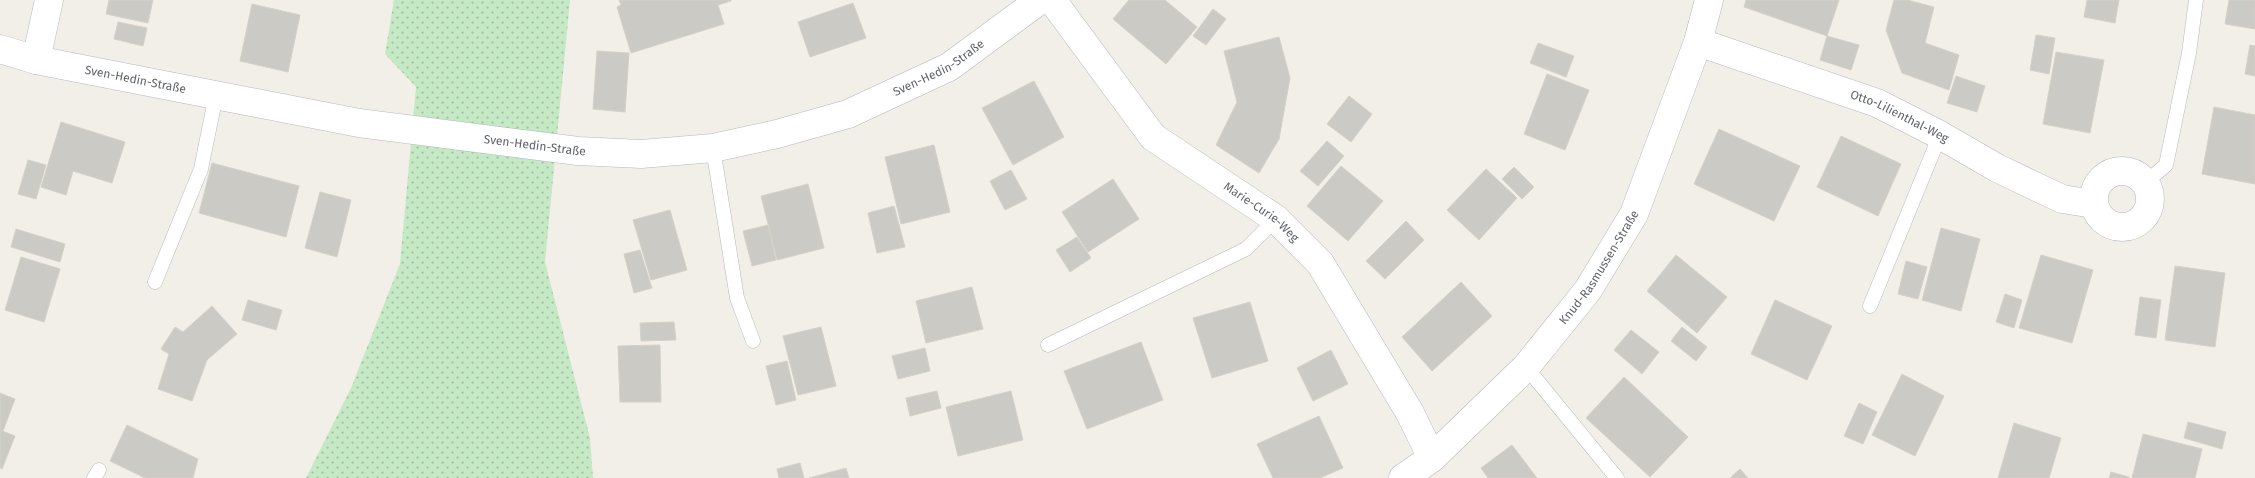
<svg xmlns="http://www.w3.org/2000/svg" width="2255" height="478" font-family="'Fira Sans',sans-serif">
	<style>
		.grass { fill: url(#grass-dots) }
		.building { fill: #cccac5; stroke: #d6d1c6 }
		.lines { fill: none; stroke-linecap: round; stroke-linejoin: round }
		.lane-casing { stroke: #b5b8bc; stroke-width: 15 }
		.street-casing { stroke: #b5b8bc; stroke-width: 29 }
		.lane { stroke: #fff; stroke-width: 14 }
		.street { stroke: #fff; stroke-width: 28 }
		.labels { text-anchor: middle; dominant-baseline: central; stroke-width: 4; stroke-linejoin: round; paint-order: stroke }
		.street-label { font-size: 12px; fill: #5f6368; stroke: #fff }
	</style>
	<defs>
		<pattern id="grass-dots" width="8" height="8" patternUnits="userSpaceOnUse" patternTransform="scale(1.25)"><rect width="8" height="8" fill="#c5e8c5"/><path d="M2 2h.1M6 6h.1" fill="none" stroke="#a3c0a4" stroke-width="1.8" stroke-linecap="round"/></pattern>
	</defs>
	<rect width="100%" height="100%" fill="#f1efe8"/>
	<!-- grass -->
	<path class="grass" d="M 394,0 L 570,0 L 545,262 L 590,438 L 593,478 L 306,478 L 351,388 L 400,264 L 416,87 L 385,54 Z"/>
	<!-- building -->
	<path class="building" d="M 109,0 L 153,0 L 148,23 L 106,14 Z
		M 619,0 L 731,0 L 731,1 L 718,5 L 724,24 L 631,53 L 617,7 L 621,5 Z
		M 1129,0 L 1165,0 L 1197,27 L 1166,64 L 1113,19 Z
		M 1746,0 L 1839,0 L 1827,36 L 1744,7 Z
		M 1894,0 L 1907,0 L 1934,7 L 1925,43 L 1959,55 L 1949,90 L 1902,73 L 1886,30 Z
		M 2087,0 L 2119,0 L 2115,23 L 2084,17 Z
		M 2229,0 L 2255,0 L 2255,29 L 2225,24 Z
		M 853,3 L 866,38 L 810,57 L 798,22 Z
		M 252,4 L 300,15 L 288,72 L 240,61 Z
		M 1213,9 L 1226,19 L 1206,45 L 1193,36 Z
		M 118,22 L 147,28 L 143,46 L 114,39 Z
		M 2036,35 L 2055,38 L 2049,74 L 2030,70 Z
		M 1827,36 L 1859,45 L 1851,70 L 1820,60 Z
		M 1279,37 L 1290,78 L 1279,139 L 1259,173 L 1216,145 L 1237,102 L 1224,51 Z
		M 1538,43 L 1574,56 L 1566,77 L 1530,63 Z
		M 2250,45 L 2255,46 L 2255,76 L 2245,74 Z
		M 597,51 L 629,53 L 625,112 L 593,109 Z
		M 2056,52 L 2104,60 L 2090,133 L 2043,124 Z
		M 1547,74 L 1589,90 L 1565,150 L 1524,134 Z
		M 1956,76 L 1985,86 L 1977,112 L 1947,103 Z
		M 1034,81 L 1064,137 L 1013,165 L 982,108 Z
		M 1349,96 L 1372,114 L 1351,142 L 1327,124 Z
		M 2214,107 L 2255,115 L 2255,184 L 2202,174 Z
		M 61,122 L 125,142 L 112,183 L 73,171 L 66,195 L 41,187 Z
		M 1719,129 L 1800,166 L 1774,221 L 1694,184 Z
		M 1841,136 L 1901,164 L 1878,216 L 1817,187 Z
		M 1327,141 L 1344,156 L 1318,186 L 1300,171 Z
		M 934,145 L 950,212 L 901,224 L 885,157 Z
		M 28,160 L 46,165 L 36,199 L 18,194 Z
		M 212,163 L 299,186 L 286,237 L 199,213 Z
		M 1341,166 L 1383,201 L 1348,241 L 1307,206 Z
		M 1514,167 L 1534,187 L 1522,199 L 1502,179 Z
		M 1486,169 L 1517,198 L 1479,240 L 1447,210 Z
		M 1011,170 L 1027,199 L 1005,210 L 990,181 Z
		M 1113,179 L 1139,219 L 1088,252 L 1062,212 Z
		M 808,184 L 824,248 L 777,260 L 761,196 Z
		M 320,192 L 351,200 L 337,257 L 305,248 Z
		M 894,206 L 905,247 L 877,253 L 868,213 Z
		M 670,210 L 687,270 L 651,280 L 633,220 Z
		M 1406,221 L 1424,240 L 1385,279 L 1366,261 Z
		M 768,225 L 776,260 L 752,266 L 743,231 Z
		M 1941,228 L 1980,239 L 1961,311 L 1922,300 Z
		M 16,229 L 65,244 L 60,262 L 11,247 Z
		M 1077,237 L 1091,258 L 1070,272 L 1056,250 Z
		M 640,250 L 652,288 L 634,293 L 624,254 Z
		M 1676,255 L 1727,297 L 1697,333 L 1647,291 Z
		M 2041,255 L 2093,270 L 2072,343 L 2019,328 Z
		M 21,257 L 60,269 L 44,322 L 5,310 Z
		M 1906,261 L 1927,267 L 1918,299 L 1898,294 Z
		M 2175,266 L 2225,273 L 2215,347 L 2165,340 Z
		M 1461,282 L 1492,316 L 1432,371 L 1402,337 Z
		M 972,287 L 983,329 L 926,343 L 916,301 Z
		M 2005,294 L 2022,300 L 2014,328 L 1996,322 Z
		M 2140,297 L 2161,300 L 2156,338 L 2135,335 Z
		M 248,300 L 282,310 L 276,330 L 242,320 Z
		M 1775,300 L 1832,326 L 1807,380 L 1751,354 Z
		M 1250,302 L 1268,361 L 1212,378 L 1193,318 Z
		M 212,306 L 237,334 L 207,360 L 192,401 L 158,389 L 169,354 L 161,349 L 175,327 L 183,332 Z
		M 674,322 L 676,340 L 641,341 L 640,323 Z
		M 821,327 L 836,386 L 798,395 L 783,336 Z
		M 1682,327 L 1707,347 L 1696,361 L 1671,341 Z
		M 1631,330 L 1659,352 L 1642,374 L 1614,350 Z
		M 1141,342 L 1163,400 L 1087,429 L 1064,371 Z
		M 660,345 L 661,402 L 620,402 L 618,346 Z
		M 925,348 L 930,371 L 898,379 L 892,356 Z
		M 1331,350 L 1348,384 L 1313,401 L 1297,368 Z
		M 787,361 L 796,400 L 776,405 L 766,366 Z
		M 1902,374 L 1944,396 L 1915,456 L 1872,435 Z
		M 1624,377 L 1688,437 L 1650,477 L 1586,418 Z
		M 937,391 L 941,408 L 910,416 L 906,398 Z
		M 1011,391 L 1023,440 L 958,456 L 946,407 Z
		M 0,393 L 15,399 L 3,431 L 0,430 Z
		M 1859,403 L 1877,412 L 1863,444 L 1844,436 Z
		M 1319,416 L 1343,468 L 1320,478 L 1273,478 L 1257,444 Z
		M 2188,422 L 2226,432 L 2222,449 L 2184,438 Z
		M 2014,423 L 2061,438 L 2049,478 L 1998,478 Z
		M 127,425 L 198,459 L 193,478 L 145,478 L 110,461 Z
		M 0,430 L 15,436 L 2,469 L 0,468 Z
		M 2143,434 L 2202,449 L 2195,478 L 2132,478 Z
		M 1512,445 L 1537,478 L 1488,478 L 1481,468 Z
		M 800,463 L 804,478 L 779,478 L 777,469 Z
		M 846,468 L 849,478 L 809,478 Z
		M 1740,469 L 1748,478 L 1730,478 Z
		M 2111,472 L 2129,477 L 2129,478 L 2109,478 Z"/>
	<g class="lines">
		<!-- lane casing -->
		<g class="lane-casing">
			<path id="lane" d="M 713,148 L 737,298 L 753,341
				M 2145,183 L 2166,165 L 2189,53 L 2196,0
				M 155,282 L 201,169 L 216,95
				M 1870,306 L 1940,135
				M 1048,345 L 1246,249 L 1276,219
				M 1526,367 L 1617,478
				M 94,478 L 99,470"/>
		</g>
		<!-- street casing -->
		<g class="street-casing">
			<g id="street">
				<path id="s1" d="M 1052,0 L 1153,137 L 1276,219 L 1320,263 L 1410,413 L 1432,458"/>
				<path id="s2" d="M 1698,42 L 1877,103 L 1940,135 L 1997,168 L 2062,199 L 2094,204"/>
				<path id="s3" d="M 0,49 L 36,60 L 359,123 L 578,151 L 641,154 L 713,148 L 777,134 L 848,114 L 949,67 L 1040,0"/>
				<path d="M 36,60 L 49,0"/>
				<circle cx="2122" cy="199" r="28"/>
				<path id="s4" d="M 1403,478 L 1432,458 L 1526,367 L 1588,290 L 1634,214 L 1698,42 L 1709,0"/>
			</g>
		</g>
		<!-- lane -->
		<use href="#lane" class="lane"/>
		<!-- street -->
		<use href="#street" class="street"/>
	</g>
	<g class="labels">
		<!-- street labels -->
		<g class="street-label">
			<text stroke="none"><textPath href="#s3" startOffset="964">Sven-Hedin-Straße</textPath></text>
			<text stroke="none"><textPath href="#s3" startOffset="139">Sven-Hedin-Straße</textPath></text>
			<text stroke="none"><textPath href="#s2" startOffset="215">Otto-Lilienthal-Weg</textPath></text>
			<text stroke="none"><textPath href="#s3" startOffset="544">Sven-Hedin-Straße</textPath></text>
			<text stroke="none"><textPath href="#s1" startOffset="302">Marie-Curie-Weg</textPath></text>
			<text stroke="none"><textPath href="#s4" startOffset="290">Knud-Rasmussen-Straße</textPath></text>
		</g>
	</g>
</svg>
